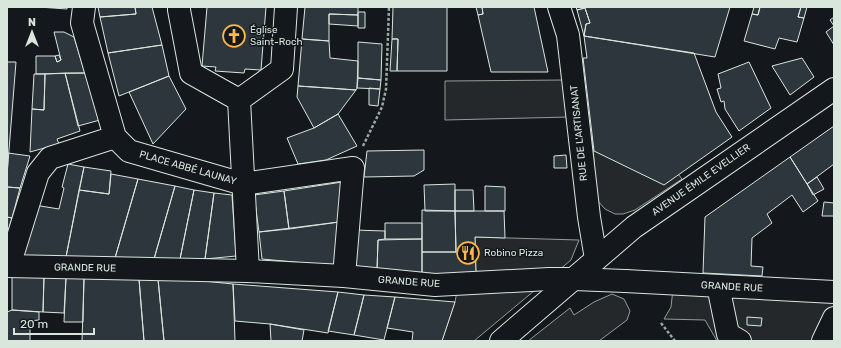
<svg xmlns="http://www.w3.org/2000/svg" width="841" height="348" font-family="Rubik,sans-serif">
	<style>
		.parking { fill: #24282b; stroke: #939e99 }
		.building { fill: #2c363c; stroke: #d8e6dc }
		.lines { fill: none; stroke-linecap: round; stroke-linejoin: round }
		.minor-casing { stroke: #d8e6dc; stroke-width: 24 }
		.tertiary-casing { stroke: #d8e6dc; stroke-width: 24 }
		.primary-casing { stroke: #d8e6dc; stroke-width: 24 }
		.path { stroke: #9da8a2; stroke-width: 2.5; stroke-dasharray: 3 2; stroke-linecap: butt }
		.minor { stroke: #14181c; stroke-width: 22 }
		.tertiary { stroke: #14181c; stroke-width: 22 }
		.primary { stroke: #14181c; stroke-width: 22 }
		.labels { text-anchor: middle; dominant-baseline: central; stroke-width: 3; stroke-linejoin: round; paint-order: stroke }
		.poi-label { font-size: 10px; fill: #d8e6dc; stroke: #14181c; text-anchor: start }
		.street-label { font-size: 10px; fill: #d8e6dc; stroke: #14181c }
	</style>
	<rect width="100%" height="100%" fill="#14181c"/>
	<!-- parking -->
	<path class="parking" d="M 566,80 L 570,117 L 445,120 L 445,81 Z
		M 592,134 L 671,173 L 675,170 L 682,179 L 635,210 L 623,214 L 615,214 L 605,209 L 597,200 Z
		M 475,237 L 579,240 L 571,260 L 474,341 L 442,341 L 455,302 L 460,275 L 476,274 Z
		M 673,289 L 834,300 L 834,341 L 717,341 L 705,320 L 664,319 L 671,307 Z
		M 612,294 L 624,299 L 630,311 L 627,320 L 599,341 L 528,341 L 570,308 L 574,315 L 594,302 Z"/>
	<!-- building -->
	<path class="building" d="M 39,7 L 67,7 L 67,9 Z
		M 98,7 L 135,7 L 136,14 L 100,17 Z
		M 135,7 L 152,7 L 162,45 L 108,53 L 100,17 L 136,14 Z
		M 207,7 L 266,7 L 261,70 L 245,69 L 244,73 L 215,71 L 216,67 L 202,66 Z
		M 305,7 L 358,7 L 358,15 L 329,14 L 329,41 L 302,39 Z
		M 393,7 L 447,7 L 447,71 L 397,71 L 398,39 L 392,39 Z
		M 476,7 L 482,7 L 483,14 L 478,15 Z
		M 482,7 L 534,7 L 548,72 L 491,72 L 478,15 L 483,14 Z
		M 576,7 L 730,7 L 715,57 L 584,36 L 586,24 L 590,23 L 585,8 L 577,10 Z
		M 754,7 L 760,7 L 758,15 L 752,14 Z
		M 760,7 L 801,7 L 798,17 L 804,18 L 797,42 L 779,38 L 775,49 L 744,41 L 752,14 L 758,15 Z
		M 801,7 L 807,7 L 804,18 L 798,17 Z
		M 585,8 L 590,23 L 586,24 L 584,36 L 577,10 Z
		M 358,12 L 365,12 L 365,28 L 358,28 Z
		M 329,14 L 358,15 L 358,26 L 329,24 Z
		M 834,17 L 834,45 L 826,32 L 834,26 L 830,20 Z
		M 54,32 L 64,32 L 74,37 L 85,73 L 36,74 L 36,56 L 55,56 L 57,62 L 61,60 Z
		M 584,36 L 694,53 L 716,112 L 732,137 L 664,185 L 594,151 L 583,58 L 587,58 Z
		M 302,39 L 329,41 L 330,58 L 358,61 L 357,88 L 356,90 L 298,86 Z
		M 392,39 L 398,39 L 397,71 L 390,71 Z
		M 358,42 L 382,44 L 381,80 L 358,78 Z
		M 162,45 L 169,76 L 119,96 L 108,53 Z
		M 59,55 L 61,60 L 57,62 L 55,56 Z
		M 802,58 L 814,77 L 790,95 L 772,66 Z
		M 7,62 L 16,62 L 7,175 Z
		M 749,62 L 771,108 L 739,131 L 725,109 L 724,101 L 721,102 L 717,89 L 721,88 L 718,74 Z
		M 65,73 L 80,131 L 57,139 L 59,144 L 30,152 L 32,109 L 44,110 L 45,74 Z
		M 65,73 L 85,73 L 100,120 L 78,126 Z
		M 34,74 L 45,74 L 44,110 L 32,109 Z
		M 169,76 L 186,109 L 153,144 L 129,92 Z
		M 358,78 L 381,80 L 380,89 L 357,88 Z
		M 298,86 L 329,88 L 356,90 L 338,114 L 314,128 L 297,97 Z
		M 369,88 L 380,89 L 378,106 L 369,105 Z
		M 338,114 L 357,146 L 326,160 L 298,164 L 287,138 L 314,128 Z
		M 834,126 L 834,164 L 807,184 L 790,157 Z
		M 424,150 L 424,170 L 414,176 L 364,177 L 367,151 Z
		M 8,153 L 30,156 L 20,188 L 7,187 Z
		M 566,155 L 567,168 L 554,168 L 554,156 Z
		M 790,157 L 818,201 L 803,212 L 792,195 L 767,214 L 772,223 L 752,238 L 751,266 L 763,267 L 762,276 L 703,273 L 705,217 Z
		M 68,164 L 84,167 L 66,257 L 20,257 L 34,205 L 59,209 L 64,188 L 62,187 Z
		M 84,167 L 111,171 L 109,194 L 79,190 Z
		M 111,174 L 138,179 L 115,258 L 66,257 L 79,190 L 109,194 Z
		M 817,177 L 824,189 L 813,195 L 807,184 Z
		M 138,179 L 175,186 L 154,259 L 115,258 Z
		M 342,182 L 339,222 L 289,229 L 284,191 Z
		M 455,184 L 455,211 L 425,211 L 424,185 Z
		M 175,186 L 194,190 L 180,259 L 154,259 Z
		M 485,186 L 505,187 L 505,211 L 485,211 Z
		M 7,187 L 20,188 L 12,218 L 7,217 Z
		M 194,190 L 214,193 L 205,259 L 180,259 Z
		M 455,190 L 473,190 L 474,211 L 455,211 Z
		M 284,191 L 289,229 L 259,232 L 254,195 Z
		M 214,193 L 232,195 L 236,256 L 205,259 Z
		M 824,202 L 834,203 L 834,216 L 822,216 Z
		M 422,210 L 455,211 L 456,252 L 422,252 Z
		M 455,211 L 504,211 L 505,238 L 475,237 L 476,275 L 422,274 L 422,252 L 456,252 Z
		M 7,217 L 12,218 L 7,235 Z
		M 339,222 L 337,266 L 262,259 L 259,232 Z
		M 385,223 L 422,223 L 422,239 L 385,239 Z
		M 354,230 L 385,231 L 385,239 L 378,240 L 377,271 L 353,268 Z
		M 422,239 L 422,274 L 377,271 L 378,240 Z
		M 12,276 L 44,276 L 43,312 L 12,310 Z
		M 44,276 L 66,277 L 64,313 L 43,312 Z
		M 66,277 L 84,278 L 83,322 L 64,322 Z
		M 84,278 L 139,279 L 144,341 L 82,341 Z
		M 139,279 L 158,279 L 164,341 L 144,341 Z
		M 158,279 L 203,281 L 233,284 L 235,341 L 164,341 Z
		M 233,284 L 338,292 L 328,333 L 270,324 L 235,321 Z
		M 338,292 L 364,295 L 354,335 L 328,331 Z
		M 364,295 L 395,297 L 384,340 L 354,335 Z
		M 395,297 L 455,302 L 442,341 L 412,341 L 413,332 L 387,328 Z
		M 12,310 L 39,312 L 39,320 L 30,321 L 30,341 L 7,341 L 7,312 Z
		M 747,317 L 762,318 L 761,326 L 747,325 Z
		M 270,324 L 304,330 L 302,341 L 271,341 Z"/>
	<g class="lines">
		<!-- minor casing -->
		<g class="minor-casing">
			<path id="minor" d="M 84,7 L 82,23 L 115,137 L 129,151 L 243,184 L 353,168 L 344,276
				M 179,7 L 179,10 L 191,73 L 239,100
				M 559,7 L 568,35 L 589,217 L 596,259
				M 239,100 L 248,271
				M 239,100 L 282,69 L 286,7
				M 9,266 L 38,173 L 50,158 L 115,137
				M 625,281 L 834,292
				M 718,286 L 728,334 L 740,341
				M 823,341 L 834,318"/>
		</g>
		<!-- tertiary casing -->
		<g class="tertiary-casing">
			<path id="tertiary" d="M 7,266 L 248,271 L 344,276 L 435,285 L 549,279 L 574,279 L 625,281"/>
		</g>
		<!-- primary casing -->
		<g class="primary-casing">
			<path id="primary" d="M 501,341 L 634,227 L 834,89"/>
		</g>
		<!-- path -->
		<path class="path" d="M 363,146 L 382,107 L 386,89 L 389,7
			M 661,323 L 675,341"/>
		<!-- minor -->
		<use href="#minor" class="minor"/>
		<!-- tertiary -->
		<use href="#tertiary" class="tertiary"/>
		<!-- primary -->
		<use href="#primary" class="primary"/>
	</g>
	<!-- icons -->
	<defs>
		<g id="church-ring" transform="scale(1.15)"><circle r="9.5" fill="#14181c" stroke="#ffb74d" stroke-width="1.5"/><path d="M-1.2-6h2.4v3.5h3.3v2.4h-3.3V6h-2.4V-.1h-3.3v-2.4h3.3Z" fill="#ffb74d"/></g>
		<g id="restaurant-ring" transform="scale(1.15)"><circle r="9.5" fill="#14181c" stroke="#ffb74d" stroke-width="1.5"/><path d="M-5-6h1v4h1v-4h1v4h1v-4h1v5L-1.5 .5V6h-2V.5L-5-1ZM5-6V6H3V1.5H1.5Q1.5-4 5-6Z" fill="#ffb74d"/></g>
	</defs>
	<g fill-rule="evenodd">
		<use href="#church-ring" x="234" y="36"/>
		<use href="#restaurant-ring" x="468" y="253"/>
	</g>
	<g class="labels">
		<!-- poi labels -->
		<g class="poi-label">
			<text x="250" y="30">Église<tspan x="250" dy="12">Saint-Roch</tspan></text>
			<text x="484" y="253">Robino Pizza</text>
		</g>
		<!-- street labels -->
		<g class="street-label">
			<text transform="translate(579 133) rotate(-96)">RUE DE L'ARTISANAT</text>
			<text transform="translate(188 168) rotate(16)">PLACE ABBÉ LAUNAY</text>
			<text transform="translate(701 180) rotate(-35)">AVENUE ÉMILE EVELLIER</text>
			<text transform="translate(85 268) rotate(1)">GRANDE RUE</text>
			<text transform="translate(409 282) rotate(4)">GRANDE RUE</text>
			<text transform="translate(732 287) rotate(3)">GRANDE RUE</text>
		</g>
	</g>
	<!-- border -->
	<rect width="841" height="348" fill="none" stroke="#d8e6dc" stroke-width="16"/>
	<!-- north arrow -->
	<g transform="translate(32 32)" stroke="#14181c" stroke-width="3" paint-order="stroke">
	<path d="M0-3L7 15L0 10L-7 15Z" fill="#d8e6dc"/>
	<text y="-6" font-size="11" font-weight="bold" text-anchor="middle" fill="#d8e6dc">N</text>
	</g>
	<!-- scale -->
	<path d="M14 328v6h80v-6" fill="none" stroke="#d8e6dc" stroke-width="2"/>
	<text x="20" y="328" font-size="12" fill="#d8e6dc" stroke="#14181c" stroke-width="3" paint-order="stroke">20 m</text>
</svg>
